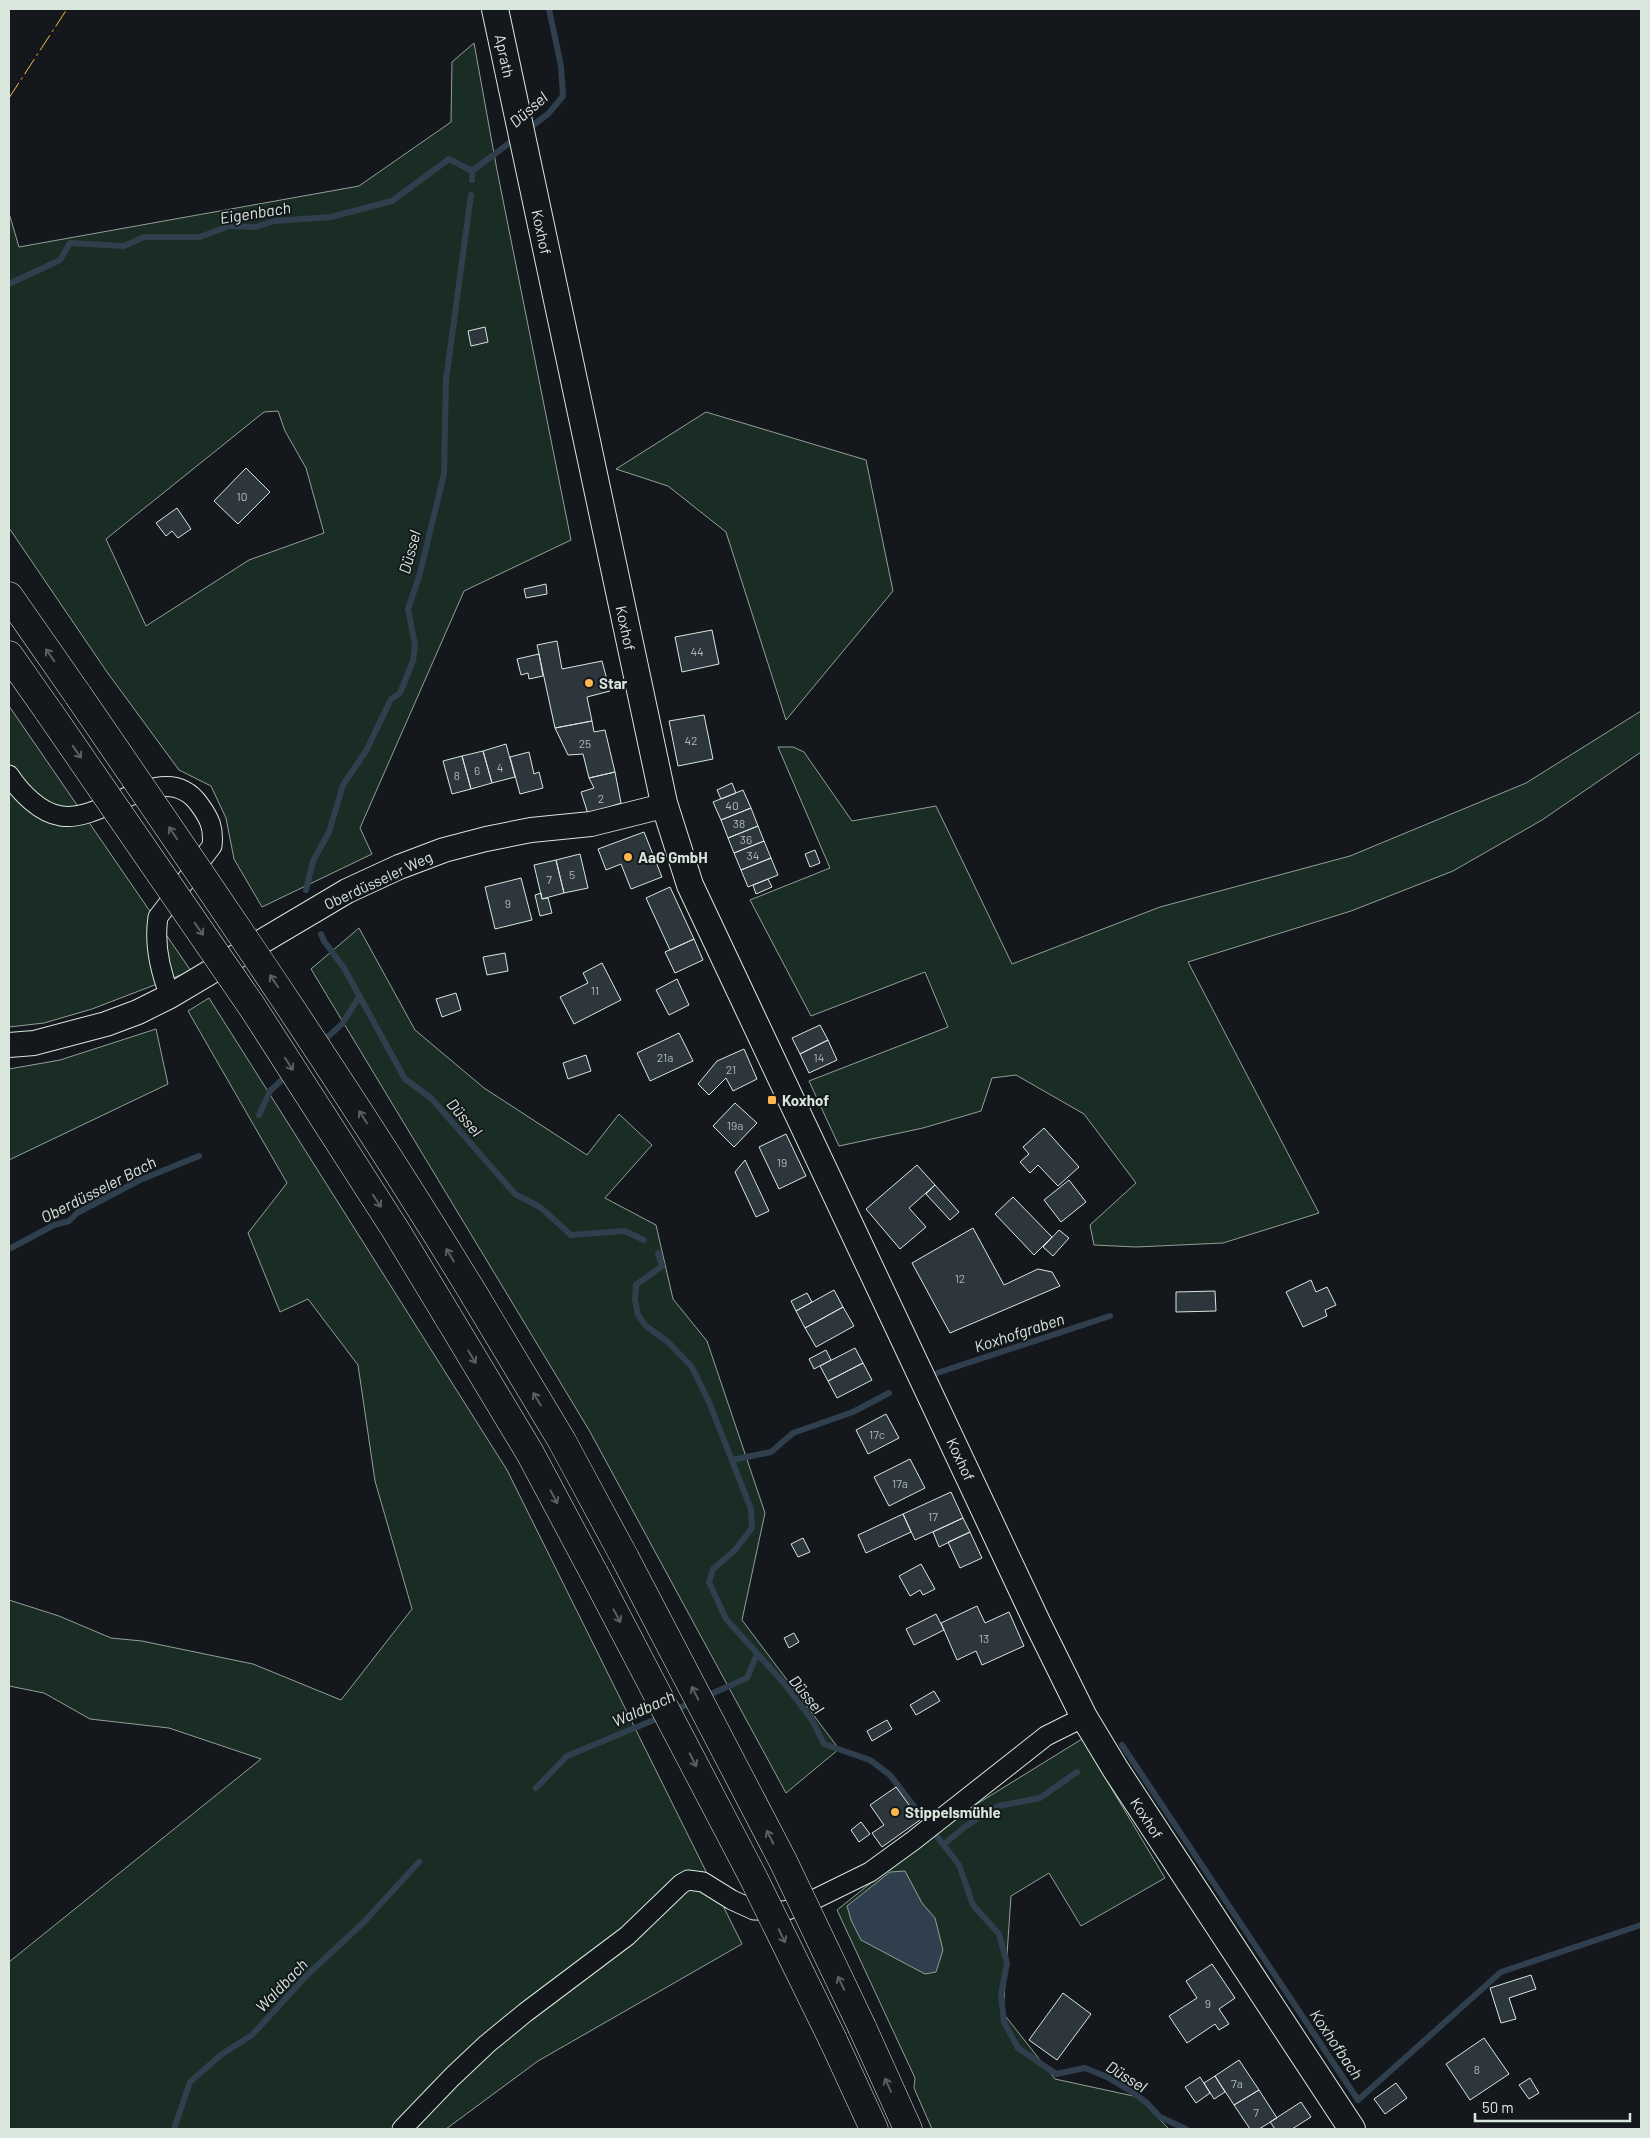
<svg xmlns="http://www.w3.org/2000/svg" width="1650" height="2138" font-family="Barlow,sans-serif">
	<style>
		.green { fill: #1a2d24; stroke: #939e99; fill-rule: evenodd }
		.water { fill: #2f3f4d; stroke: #939e99 }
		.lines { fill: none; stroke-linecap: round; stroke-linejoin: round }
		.stream { stroke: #2f3f4d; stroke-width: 6 }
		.building { fill: #2c363c; stroke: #d8e6dc }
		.minor-casing { stroke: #d8e6dc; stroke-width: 21 }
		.tertiary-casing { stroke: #d8e6dc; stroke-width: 26 }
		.secondary-casing { stroke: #d8e6dc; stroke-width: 28 }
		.motorway-casing { stroke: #d8e6dc; stroke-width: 29 }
		.minor { stroke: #14181c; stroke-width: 19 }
		.tertiary { stroke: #14181c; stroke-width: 24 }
		.secondary { stroke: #14181c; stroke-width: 26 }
		.motorway { stroke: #14181c; stroke-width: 28 }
		.motorway-bridge-casing { stroke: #d8e6dc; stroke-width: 29; stroke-linecap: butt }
		.motorway-bridge { stroke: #14181c; stroke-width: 28 }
		.power { stroke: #ffb74d; stroke-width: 1; stroke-dasharray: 18 4 2.5 4; stroke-linecap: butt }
		.oneway { stroke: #59605f }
		.poi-dot { fill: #ffb74d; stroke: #14181c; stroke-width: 2 }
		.labels { text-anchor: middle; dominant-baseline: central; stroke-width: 4; stroke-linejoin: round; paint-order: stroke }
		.number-label { font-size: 12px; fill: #adbab4 }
		.street-label { font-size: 15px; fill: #d8e6dc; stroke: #14181c }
		.poi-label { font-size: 15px; font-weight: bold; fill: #d8e6dc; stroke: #14181c; text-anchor: start }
		.water-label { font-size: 16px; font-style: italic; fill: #d8e6dc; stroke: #14181c }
	</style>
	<rect width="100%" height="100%" fill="#14181c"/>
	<!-- green -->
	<path class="green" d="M 474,43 L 497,170 L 571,540 L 464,591 L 360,828 L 372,854 L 262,907 L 234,859 L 226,818 L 211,786 L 179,770 L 107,672 L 9,528 L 9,213 L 19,247 L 359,186 L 451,122 L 452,62 ZM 278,411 L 285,431 L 306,468 L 324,533 L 249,560 L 146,626 L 106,539 L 264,412 Z
		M 706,412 L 866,460 L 893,591 L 786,720 L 726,532 L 668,486 L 616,469 Z
		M 9,706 L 191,971 L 92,1009 L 44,1023 L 9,1027 L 9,792 L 37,816 L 9,767 Z
		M 1641,711 L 1641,752 L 1542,820 L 1453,871 L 1351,911 L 1188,962 L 1319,1213 L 1223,1243 L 1136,1247 L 1094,1245 L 1090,1225 L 1136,1183 L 1084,1114 L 1016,1075 L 992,1078 L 981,1111 L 923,1128 L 839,1146 L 809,1081 L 948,1027 L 925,972 L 811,1016 L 750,900 L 830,868 L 778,747 L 793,747 L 804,752 L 852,821 L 936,806 L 1012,964 L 1160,907 L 1350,856 L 1526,783 Z
		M 359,928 L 415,1030 L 484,1088 L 587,1155 L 619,1114 L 652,1145 L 605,1198 L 656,1225 L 673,1299 L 707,1341 L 765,1513 L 742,1620 L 839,1749 L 786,1793 L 589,1430 L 311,969 Z
		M 209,998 L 507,1470 L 742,1944 L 538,2061 L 446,2129 L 9,2129 L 9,1962 L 261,1759 L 169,1728 L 90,1719 L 44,1693 L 9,1686 L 9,1600 L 59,1616 L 111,1638 L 142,1641 L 253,1664 L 341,1700 L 412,1609 L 375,1481 L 358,1365 L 308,1299 L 280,1312 L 248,1233 L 287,1183 L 188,1011 Z
		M 156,1029 L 168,1084 L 9,1160 L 9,1069 L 60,1060 Z
		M 1082,1739 L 1165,1878 L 1081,1926 L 1049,1873 L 1011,1896 L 1003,2013 L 1055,2079 L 1138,2097 L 1169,2129 L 932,2129 L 914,2088 L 915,2078 L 837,1910 L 946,1823 Z"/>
	<!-- water -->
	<path class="water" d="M 905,1871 L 922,1903 L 935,1918 L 943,1950 L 936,1972 L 925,1974 L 861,1940 L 851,1920 L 847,1906 L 890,1872 Z"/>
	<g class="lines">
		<!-- stream -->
		<path class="stream" d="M 528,129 L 548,114 L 563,96 L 561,66 L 549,9
			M 472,180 L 472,171 L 516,138
			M 11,283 L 60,260 L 70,243 L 124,246 L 144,237 L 200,237 L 229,226 L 256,227 L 274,221 L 331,217 L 392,201 L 449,159 L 472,171
			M 306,890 L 313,861 L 329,832 L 343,785 L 366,751 L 391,699 L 400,693 L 413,661 L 415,645 L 408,609 L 419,577 L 444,474 L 446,380 L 471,195
			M 321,934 L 324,941 L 344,968 L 405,1079 L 431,1098 L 515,1194 L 540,1207 L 571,1235 L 625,1231 L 644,1240
			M 321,1043 L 342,1024 L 359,997
			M 259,1115 L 270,1091 L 288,1074
			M 11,1248 L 54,1225 L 69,1221 L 77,1213 L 140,1180 L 199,1156
			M 658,1253 L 662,1266 L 636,1285 L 635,1300 L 638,1315 L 646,1326 L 668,1342 L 692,1367 L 709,1402 L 751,1509 L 752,1528 L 735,1550 L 713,1569 L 709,1582 L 726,1619 L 783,1682 L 812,1720 L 824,1744 L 870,1760 L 890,1775 L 959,1865 L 973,1905 L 999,1934 L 1007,1963 L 1001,1995 L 1004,2022 L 1018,2048 L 1056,2074 L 1085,2068 L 1107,2077 L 1132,2092 L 1147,2103 L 1160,2117 L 1186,2129
			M 937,1373 L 1110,1316
			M 732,1460 L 771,1452 L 793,1433 L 853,1412 L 889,1393
			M 704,1697 L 747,1678 L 757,1654
			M 672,1711 L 693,1702
			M 1122,1745 L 1358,2100 L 1501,1972 L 1641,1925
			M 536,1788 L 567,1756 L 661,1717
			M 944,1844 L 966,1826 L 998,1806 L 1040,1798 L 1077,1772
			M 174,2129 L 190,2082 L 222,2054 L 252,2035 L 308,1974 L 363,1923 L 419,1862"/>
	</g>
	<!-- building -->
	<path class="building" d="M 485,327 L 488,342 L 471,346 L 468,331 Z
		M 246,468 L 270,492 L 238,524 L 214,501 Z
		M 177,508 L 191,529 L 178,538 L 172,531 L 166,536 L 156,523 Z
		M 546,584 L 547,594 L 526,598 L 524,589 Z
		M 712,630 L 719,664 L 682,672 L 675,637 Z
		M 557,641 L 562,669 L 602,661 L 610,691 L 587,697 L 592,721 L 555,728 L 537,645 Z
		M 539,654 L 543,676 L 529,679 L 528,673 L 521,675 L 517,659 Z
		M 704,715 L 713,759 L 678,766 L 669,721 Z
		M 592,721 L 594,732 L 605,730 L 615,772 L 589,778 L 583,754 L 568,755 L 555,728 Z
		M 506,744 L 515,777 L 492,783 L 483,751 Z
		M 483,751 L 492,783 L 471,789 L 462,756 Z
		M 529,752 L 534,774 L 539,772 L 543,788 L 520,794 L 510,757 Z
		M 462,756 L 471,789 L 452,794 L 443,761 Z
		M 615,772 L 621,803 L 588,814 L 581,792 L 594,788 L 589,778 Z
		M 732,783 L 736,793 L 721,799 L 717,790 Z
		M 743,790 L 751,808 L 721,820 L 713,802 Z
		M 751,808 L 758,826 L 728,838 L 721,820 Z
		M 758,826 L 764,841 L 734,853 L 728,838 Z
		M 644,832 L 662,877 L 631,889 L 621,864 L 606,870 L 598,849 Z
		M 764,841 L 771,858 L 741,870 L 734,853 Z
		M 815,850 L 820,863 L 810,867 L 805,854 Z
		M 580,854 L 588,888 L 564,893 L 556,860 Z
		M 771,858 L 778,875 L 748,887 L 741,870 Z
		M 556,860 L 564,893 L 542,899 L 534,865 Z
		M 521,878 L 532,920 L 495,929 L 485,887 Z
		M 768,879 L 772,887 L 756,894 L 753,885 Z
		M 670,887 L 694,939 L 670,950 L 646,898 Z
		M 541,893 L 542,899 L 548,898 L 552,913 L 540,916 L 535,895 Z
		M 694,939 L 703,960 L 675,973 L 665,952 Z
		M 505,953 L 508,971 L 487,975 L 483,957 Z
		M 602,963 L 621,1000 L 574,1024 L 560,997 L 588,983 L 583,973 Z
		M 677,979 L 689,1005 L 669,1015 L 656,990 Z
		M 456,993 L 461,1010 L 442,1017 L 436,999 Z
		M 820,1025 L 828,1040 L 800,1054 L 792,1038 Z
		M 679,1033 L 693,1061 L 650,1081 L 637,1053 Z
		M 828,1040 L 837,1060 L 809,1073 L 800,1054 Z
		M 744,1049 L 757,1079 L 733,1091 L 726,1078 L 709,1095 L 698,1084 L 717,1061 Z
		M 586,1055 L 591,1071 L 568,1079 L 563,1063 Z
		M 735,1103 L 757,1123 L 734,1147 L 713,1126 Z
		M 1044,1128 L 1079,1167 L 1058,1186 L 1038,1165 L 1030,1173 L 1020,1162 L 1029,1154 L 1023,1147 Z
		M 786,1134 L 806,1176 L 779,1189 L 759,1147 Z
		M 745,1160 L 769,1211 L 756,1217 L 735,1172 Z
		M 917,1165 L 935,1185 L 909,1208 L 926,1227 L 900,1249 L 866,1209 Z
		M 1069,1180 L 1086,1202 L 1061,1222 L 1044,1200 Z
		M 935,1185 L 959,1212 L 950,1220 L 926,1194 Z
		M 1013,1197 L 1052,1237 L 1034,1255 L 995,1214 Z
		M 973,1228 L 1004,1285 L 1038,1269 L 1052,1272 L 1060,1286 L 950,1333 L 912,1263 Z
		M 1059,1230 L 1069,1238 L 1053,1256 L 1043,1247 Z
		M 1311,1280 L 1316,1292 L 1327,1287 L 1336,1305 L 1325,1310 L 1327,1316 L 1303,1327 L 1286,1292 Z
		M 834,1290 L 843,1307 L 805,1328 L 796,1311 Z
		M 1215,1291 L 1216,1311 L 1176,1312 L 1176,1292 Z
		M 807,1293 L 812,1302 L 796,1311 L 791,1301 Z
		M 843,1307 L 854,1326 L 816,1347 L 805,1328 Z
		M 855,1348 L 863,1363 L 828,1381 L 820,1366 Z
		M 826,1350 L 831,1360 L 814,1369 L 809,1359 Z
		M 863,1363 L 872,1380 L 837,1398 L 828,1381 Z
		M 886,1414 L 899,1438 L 868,1454 L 856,1430 Z
		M 910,1459 L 925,1488 L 889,1506 L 874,1477 Z
		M 951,1492 L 963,1518 L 915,1540 L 903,1514 Z
		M 903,1514 L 911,1532 L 866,1553 L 858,1535 Z
		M 963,1518 L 970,1532 L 939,1547 L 933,1532 Z
		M 970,1532 L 982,1558 L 960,1568 L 948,1542 Z
		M 803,1538 L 810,1552 L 798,1557 L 791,1544 Z
		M 921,1564 L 935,1589 L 923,1595 L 920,1590 L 910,1596 L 899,1576 Z
		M 977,1606 L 985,1623 L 1009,1612 L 1024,1646 L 982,1665 L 976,1651 L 957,1660 L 941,1623 Z
		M 936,1614 L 944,1630 L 914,1645 L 906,1629 Z
		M 794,1633 L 799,1642 L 789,1648 L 784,1638 Z
		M 934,1691 L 940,1701 L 916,1715 L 910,1705 Z
		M 887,1720 L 892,1729 L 872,1741 L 867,1731 Z
		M 896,1787 L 920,1820 L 882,1847 L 872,1833 L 884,1825 L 870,1805 Z
		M 861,1822 L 870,1834 L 859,1842 L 851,1830 Z
		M 1212,1964 L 1235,1998 L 1219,2009 L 1229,2024 L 1219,2030 L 1215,2024 L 1187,2043 L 1169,2016 L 1197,1998 L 1186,1981 Z
		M 1531,1975 L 1536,1989 L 1509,1998 L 1516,2019 L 1501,2023 L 1490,1988 Z
		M 1063,1993 L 1091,2014 L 1057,2060 L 1029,2040 Z
		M 1484,2038 L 1509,2074 L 1470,2100 L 1446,2064 Z
		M 1239,2060 L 1259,2090 L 1234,2105 L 1215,2076 Z
		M 1215,2076 L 1225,2092 L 1214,2099 L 1204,2083 Z
		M 1200,2077 L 1210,2093 L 1196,2103 L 1185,2087 Z
		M 1530,2078 L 1539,2093 L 1529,2099 L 1519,2085 Z
		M 1396,2083 L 1407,2098 L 1385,2114 L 1374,2099 Z
		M 1259,2090 L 1277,2118 L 1259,2129 L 1250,2129 L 1234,2105 Z
		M 1301,2102 L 1311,2117 L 1292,2129 L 1275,2129 L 1270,2122 Z"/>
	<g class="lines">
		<!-- minor casing -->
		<g class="minor-casing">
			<path id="minor" d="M 9,775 C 20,792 40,813 61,816 C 104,823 164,756 199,804 C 210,819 214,828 212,846 L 158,917 C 154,943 160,971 170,996
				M 402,2129 L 452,2077 L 487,2044 L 526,2012 L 627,1936 L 681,1884 L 688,1880 L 703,1882 L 732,1900 L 754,1910 L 785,1911 L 813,1900 L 870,1872 L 914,1840 L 1046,1736 L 1084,1717"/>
		</g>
		<!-- tertiary casing -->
		<g class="tertiary-casing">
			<path id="tertiary" d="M 9,1045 L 34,1043 L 106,1024 L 138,1012 L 170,996 L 347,891 L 399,867 L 444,850 L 486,839 L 531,830 L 591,824 L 655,808 L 664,803"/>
		</g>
		<!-- secondary casing -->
		<g class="secondary-casing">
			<path id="secondary" d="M 495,9 L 664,803 L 690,885 L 1038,1624 L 1084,1717 L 1116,1770 L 1352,2129"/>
		</g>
		<!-- motorway casing -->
		<g class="motorway-casing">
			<path id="motorway" d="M 9,596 L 78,695
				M 9,655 L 49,712
				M 475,1296 L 562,1441 L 625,1558
				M 447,1315 L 530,1453 L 594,1573
				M 862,2027 L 908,2129
				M 833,2040 L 874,2129"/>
		</g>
		<!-- minor -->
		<use href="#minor" class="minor"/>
		<!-- tertiary -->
		<use href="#tertiary" class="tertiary"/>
		<!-- secondary -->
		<use href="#secondary" class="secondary"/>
		<!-- motorway -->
		<use href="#motorway" class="motorway"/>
		<!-- motorway-bridge casing -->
		<g class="motorway-bridge-casing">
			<path id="motorway-bridge" d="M 78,695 C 214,893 350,1091 475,1296
				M 49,712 L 253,1008 L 395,1229 L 447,1315
				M 625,1558 L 783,1861 L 862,2027
				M 594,1573 L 753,1877 L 833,2040"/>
		</g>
		<!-- motorway-bridge -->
		<use href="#motorway-bridge" class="motorway-bridge"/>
		<!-- power -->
		<path class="power" d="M 9,98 L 67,9"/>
	</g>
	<!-- one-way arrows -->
	<defs><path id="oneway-shaft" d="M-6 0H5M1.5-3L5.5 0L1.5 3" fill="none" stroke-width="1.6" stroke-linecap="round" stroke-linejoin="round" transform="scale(1.25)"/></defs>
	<g class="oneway">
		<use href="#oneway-shaft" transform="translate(50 655) rotate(-125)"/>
		<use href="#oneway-shaft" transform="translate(77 752) rotate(55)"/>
		<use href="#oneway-shaft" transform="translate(173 833) rotate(-124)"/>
		<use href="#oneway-shaft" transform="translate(199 929) rotate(55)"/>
		<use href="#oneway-shaft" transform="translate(274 981) rotate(-124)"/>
		<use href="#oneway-shaft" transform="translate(289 1064) rotate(57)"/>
		<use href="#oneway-shaft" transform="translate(363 1117) rotate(-123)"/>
		<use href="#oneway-shaft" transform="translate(377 1201) rotate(57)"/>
		<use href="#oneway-shaft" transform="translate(450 1255) rotate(-121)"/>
		<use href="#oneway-shaft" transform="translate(472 1357) rotate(59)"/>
		<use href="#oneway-shaft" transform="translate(537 1399) rotate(-121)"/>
		<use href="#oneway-shaft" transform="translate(554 1497) rotate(62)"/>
		<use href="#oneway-shaft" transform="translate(617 1616) rotate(62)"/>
		<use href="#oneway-shaft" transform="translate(695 1693) rotate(-117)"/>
		<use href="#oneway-shaft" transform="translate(693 1760) rotate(63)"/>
		<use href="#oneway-shaft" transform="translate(770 1837) rotate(-117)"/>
		<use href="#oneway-shaft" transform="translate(782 1936) rotate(64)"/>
		<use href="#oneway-shaft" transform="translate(841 1983) rotate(-116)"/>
		<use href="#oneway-shaft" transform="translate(888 2085) rotate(-114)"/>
	</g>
	<!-- markers -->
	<g class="poi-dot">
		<circle cx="589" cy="683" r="5"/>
		<circle cx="628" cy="857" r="5"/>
		<rect x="767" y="1095" width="10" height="10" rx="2.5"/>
		<circle cx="895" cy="1812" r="5"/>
	</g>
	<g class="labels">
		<!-- number labels -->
		<g class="number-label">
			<text x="242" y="496">10</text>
			<text x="697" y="651">44</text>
			<text x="691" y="740">42</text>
			<text x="585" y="743">25</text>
			<text x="500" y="767">4</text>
			<text x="477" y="770">6</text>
			<text x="457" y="775">8</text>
			<text x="601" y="798">2</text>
			<text x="732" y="805">40</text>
			<text x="739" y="823">38</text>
			<text x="746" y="839">36</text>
			<text x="753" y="855">34</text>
			<text x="572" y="874">5</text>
			<text x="549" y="879">7</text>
			<text x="508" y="903">9</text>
			<text x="595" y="990">11</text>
			<text x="665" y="1057">21a</text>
			<text x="819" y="1057">14</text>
			<text x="731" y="1069">21</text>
			<text x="735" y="1125">19a</text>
			<text x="782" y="1162">19</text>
			<text x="960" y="1278">12</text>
			<text x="877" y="1434">17c</text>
			<text x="900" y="1483">17a</text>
			<text x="933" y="1516">17</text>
			<text x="984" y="1638">13</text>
			<text x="1208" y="2003">9</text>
			<text x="1477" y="2069">8</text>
			<text x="1237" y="2083">7a</text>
			<text x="1256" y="2112">7</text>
		</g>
		<!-- street labels -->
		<g class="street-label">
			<text transform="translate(505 56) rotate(78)">Aprath</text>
			<text transform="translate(542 232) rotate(78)">Koxhof</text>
			<text transform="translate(626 628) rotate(78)">Koxhof</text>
			<text transform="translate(378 880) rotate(-25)">Oberdüsseler Weg</text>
			<text transform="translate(961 1459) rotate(65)">Koxhof</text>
			<text transform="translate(1147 1818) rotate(57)">Koxhof</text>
		</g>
		<!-- poi labels -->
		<g class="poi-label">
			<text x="599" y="683">Star</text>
			<text x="638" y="857">AaG GmbH</text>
			<text x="782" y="1100">Koxhof</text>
			<text x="905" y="1812">Stippelsmühle</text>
		</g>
		<!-- water labels -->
		<g class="water-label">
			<text transform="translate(528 109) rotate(-41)">Düssel</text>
			<text transform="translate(255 212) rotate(-9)">Eigenbach</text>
			<text transform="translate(409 552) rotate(-75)">Düssel</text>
			<text transform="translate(465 1117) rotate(49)">Düssel</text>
			<text transform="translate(98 1189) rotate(-27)">Oberdüsseler Bach</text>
			<text transform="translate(1019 1332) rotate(-18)">Koxhofgraben</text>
			<text transform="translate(807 1694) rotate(51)">Düssel</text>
			<text transform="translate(643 1708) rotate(-24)">Waldbach</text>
			<text transform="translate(281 1985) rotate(-46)">Waldbach</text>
			<text transform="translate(1337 2044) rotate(56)">Koxhofbach</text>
			<text transform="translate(1127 2076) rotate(32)">Düssel</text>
		</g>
	</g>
	<!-- border -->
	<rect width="1650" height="2138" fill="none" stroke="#d8e6dc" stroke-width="20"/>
	<!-- scale -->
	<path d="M1475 2113v8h155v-8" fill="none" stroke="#d8e6dc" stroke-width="2.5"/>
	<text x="1482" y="2113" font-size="15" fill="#d8e6dc" stroke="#14181c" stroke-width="4" paint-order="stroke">50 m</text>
</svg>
